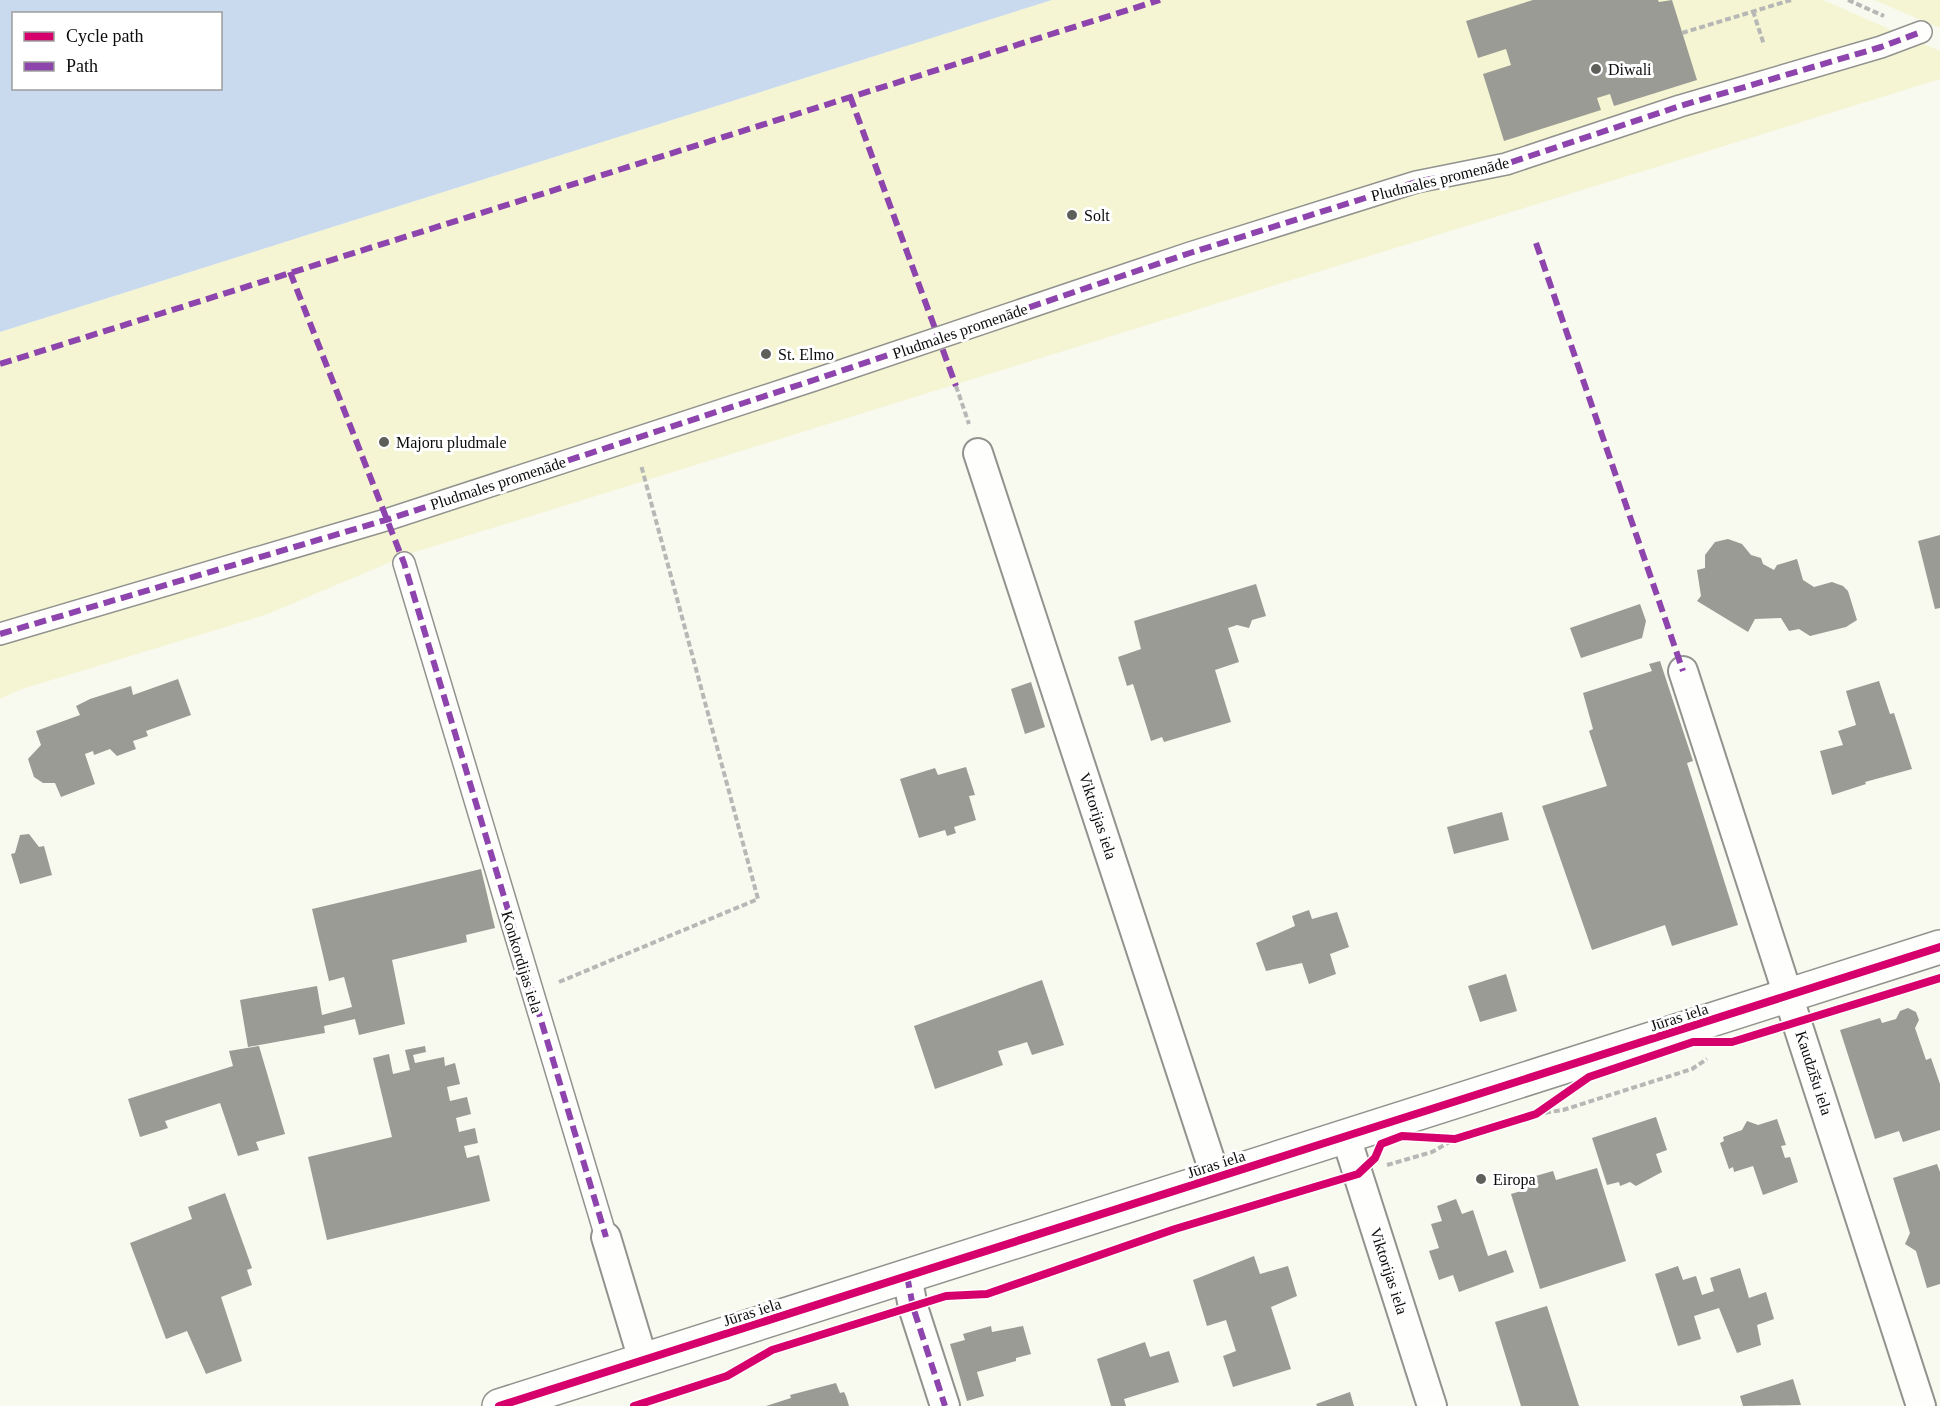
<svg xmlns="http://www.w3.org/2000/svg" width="1940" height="1406" font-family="Georgia,serif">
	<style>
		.sand { fill: #f5f5d4 }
		.water { fill: #cadaee; fill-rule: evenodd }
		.building { fill: #9b9b95 }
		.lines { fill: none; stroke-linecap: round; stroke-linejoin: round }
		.pedestrian-casing { stroke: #92928e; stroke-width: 24 }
		.minor-casing { stroke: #92928e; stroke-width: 32 }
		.tertiary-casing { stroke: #92928e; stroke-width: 36 }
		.path { stroke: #b7b7b5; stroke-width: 4; stroke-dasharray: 6 3; stroke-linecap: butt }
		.pedestrian { stroke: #fefefd; stroke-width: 21 }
		.minor { stroke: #fefefd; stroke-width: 28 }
		.tertiary { stroke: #fefefd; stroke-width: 33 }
		.quiet { stroke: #8e44ad; stroke-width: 6; stroke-dasharray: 12 6; stroke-linecap: butt }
		.cycleway-casing { stroke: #fff; stroke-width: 11 }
		.cycleway { stroke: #d6006c; stroke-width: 8 }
		.poi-dot { fill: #5e5e5b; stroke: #fff; stroke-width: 2 }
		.labels { text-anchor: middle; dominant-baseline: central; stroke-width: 6; stroke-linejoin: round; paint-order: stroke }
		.poi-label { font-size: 16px; fill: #0b0b0b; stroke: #fff; text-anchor: start }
		.street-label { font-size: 16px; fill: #0b0b0b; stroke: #fff }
	</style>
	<rect width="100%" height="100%" fill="#f8f9ef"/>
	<!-- sand -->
	<path class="sand" d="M 1052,0 L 1823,0 L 1940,51 L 1940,79 L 412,553 L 265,615 L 22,689 L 0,699 L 0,332 Z
		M 1874,0 L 1940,0 L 1940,28 Z"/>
	<!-- water -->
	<path class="water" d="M 0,0 L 1052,0 L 0,332 ZM 14,14 L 220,14 L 220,88 L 14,88 Z"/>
	<!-- building -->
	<path class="building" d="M 1533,0 L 1658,0 L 1659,2 L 1672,0 L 1697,80 L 1614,106 L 1610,94 L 1597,98 L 1601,110 L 1504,141 L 1483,74 L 1511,65 L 1506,49 L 1478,58 L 1466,21 Z
		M 1940,535 L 1940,608 L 1935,609 L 1918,541 Z
		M 1728,539 L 1742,544 L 1751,555 L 1761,558 L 1763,564 L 1774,570 L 1777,565 L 1797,559 L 1803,580 L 1814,587 L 1832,582 L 1843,586 L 1848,591 L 1857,620 L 1846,627 L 1810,636 L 1799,629 L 1789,631 L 1781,618 L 1755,619 L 1748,632 L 1697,601 L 1701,596 L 1697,570 L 1705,568 L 1705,555 L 1715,542 Z
		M 1256,584 L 1266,616 L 1252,620 L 1249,628 L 1237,625 L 1228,628 L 1239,662 L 1215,670 L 1231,722 L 1164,742 L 1162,737 L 1151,741 L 1133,684 L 1127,686 L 1118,657 L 1141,649 L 1134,621 Z
		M 1640,604 L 1646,621 L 1642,638 L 1581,658 L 1570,628 Z
		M 1660,661 L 1693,761 L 1687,763 L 1738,925 L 1672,946 L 1665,925 L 1592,950 L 1542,806 L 1607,786 L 1589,731 L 1593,729 L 1583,693 L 1652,671 L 1649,664 Z
		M 178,679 L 191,715 L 146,731 L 148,736 L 133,741 L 136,749 L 117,756 L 110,749 L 94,755 L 93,751 L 85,754 L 95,784 L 61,797 L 55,783 L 43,783 L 34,777 L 28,759 L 41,745 L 36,731 L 80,715 L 76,706 L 90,699 L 131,686 L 133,695 Z
		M 1879,681 L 1890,714 L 1894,713 L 1912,769 L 1865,782 L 1866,784 L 1832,795 L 1820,751 L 1843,745 L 1838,731 L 1856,725 L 1846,691 Z
		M 1031,682 L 1045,727 L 1025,734 L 1011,689 Z
		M 966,767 L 975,795 L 969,796 L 976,820 L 954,827 L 956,833 L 947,836 L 945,830 L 919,838 L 900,779 L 935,768 L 938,775 Z
		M 1502,812 L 1509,840 L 1454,854 L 1447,827 Z
		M 29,834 L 39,847 L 44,846 L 52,875 L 20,884 L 11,854 L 15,853 L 20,835 Z
		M 481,869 L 495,928 L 466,935 L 467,942 L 392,960 L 405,1024 L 359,1035 L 355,1019 L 324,1026 L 325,1033 L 248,1047 L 240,1000 L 317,986 L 322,1015 L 352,1007 L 344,977 L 329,981 L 312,909 Z
		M 1309,910 L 1312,919 L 1337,912 L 1349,947 L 1330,954 L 1336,974 L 1309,984 L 1302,963 L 1266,971 L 1256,943 L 1295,926 L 1292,916 Z
		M 1506,974 L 1517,1011 L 1480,1022 L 1468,986 Z
		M 1042,980 L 1064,1045 L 1032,1055 L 1027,1042 L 998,1051 L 1003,1065 L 935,1089 L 914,1026 Z
		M 1908,1008 L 1916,1012 L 1919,1020 L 1915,1028 L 1926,1060 L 1931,1058 L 1940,1084 L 1940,1130 L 1903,1142 L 1899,1131 L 1875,1139 L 1840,1030 L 1880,1018 L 1882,1023 L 1896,1019 L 1900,1011 Z
		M 259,1046 L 285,1134 L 256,1142 L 259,1150 L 238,1156 L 220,1103 L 165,1121 L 168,1128 L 140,1137 L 128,1099 L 233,1066 L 229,1051 Z
		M 425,1046 L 426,1052 L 413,1055 L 415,1063 L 444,1057 L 445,1066 L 455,1063 L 460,1084 L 447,1087 L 450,1101 L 467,1097 L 471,1114 L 456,1118 L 459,1132 L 475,1128 L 478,1143 L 464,1146 L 467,1158 L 479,1155 L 490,1201 L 327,1240 L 308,1157 L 392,1137 L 373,1058 L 389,1054 L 393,1074 L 410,1070 L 405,1050 Z
		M 1656,1117 L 1667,1150 L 1656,1154 L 1662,1172 L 1636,1186 L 1630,1182 L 1620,1186 L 1619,1182 L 1607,1185 L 1592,1138 Z
		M 1777,1119 L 1786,1145 L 1781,1146 L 1785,1158 L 1790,1157 L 1798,1182 L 1763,1195 L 1753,1166 L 1734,1172 L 1733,1167 L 1729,1169 L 1720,1143 L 1724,1141 L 1723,1137 L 1742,1130 L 1747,1121 L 1758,1125 Z
		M 1937,1164 L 1940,1172 L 1940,1284 L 1927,1288 L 1916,1251 L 1905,1244 L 1910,1233 L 1893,1178 Z
		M 1597,1168 L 1626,1261 L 1540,1289 L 1511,1194 L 1528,1189 L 1525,1179 L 1553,1171 L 1556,1180 Z
		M 225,1193 L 252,1268 L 247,1270 L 252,1285 L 221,1297 L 242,1361 L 206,1374 L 187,1331 L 166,1339 L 130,1243 L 192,1219 L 188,1207 Z
		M 1456,1199 L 1462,1214 L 1473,1210 L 1488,1256 L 1506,1250 L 1514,1272 L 1459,1292 L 1453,1275 L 1439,1280 L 1429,1251 L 1439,1248 L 1431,1224 L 1442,1221 L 1437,1206 Z
		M 1254,1256 L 1260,1274 L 1288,1266 L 1297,1296 L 1271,1307 L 1291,1369 L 1233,1387 L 1223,1356 L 1236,1351 L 1226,1320 L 1207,1326 L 1193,1280 Z
		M 1678,1266 L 1683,1280 L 1696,1276 L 1702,1295 L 1714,1291 L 1710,1278 L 1740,1268 L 1749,1298 L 1766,1292 L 1774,1319 L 1757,1325 L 1761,1345 L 1737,1353 L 1719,1308 L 1694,1316 L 1701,1339 L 1678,1346 L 1655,1274 Z
		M 1547,1306 L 1579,1406 L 1521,1406 L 1495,1322 Z
		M 991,1326 L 992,1332 L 1023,1326 L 1031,1354 L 1016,1358 L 1016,1361 L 977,1372 L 984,1396 L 967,1401 L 950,1344 L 965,1340 L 963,1334 Z
		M 1145,1342 L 1150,1357 L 1169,1351 L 1179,1382 L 1124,1399 L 1126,1406 L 1111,1406 L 1097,1359 Z
		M 1793,1379 L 1801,1405 L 1743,1406 L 1740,1396 Z
		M 836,1383 L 840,1393 L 844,1392 L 846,1396 L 849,1406 L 766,1406 L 791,1398 L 790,1395 Z
		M 1350,1392 L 1354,1406 L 1317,1406 L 1316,1404 Z"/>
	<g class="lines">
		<!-- pedestrian casing -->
		<g class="pedestrian-casing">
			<path id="pedestrian" d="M 404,563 L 606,1237
				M 0,634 L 389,519 L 814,380 L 1190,253 L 1416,182 L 1506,164 L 1680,106 L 1881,47 L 1921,32"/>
		</g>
		<!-- minor casing -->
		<g class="minor-casing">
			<path id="minor" d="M 978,453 L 1216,1178
				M 1683,671 L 1921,1406
				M 1346,1137 L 1432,1406
				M 606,1237 L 643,1360
				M 907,1276 L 913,1307 L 945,1406"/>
		</g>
		<!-- tertiary casing -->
		<g class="tertiary-casing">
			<path id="tertiary" d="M 499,1406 L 1940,947"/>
		</g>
		<!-- path -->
		<path class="path" d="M 1848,0 L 1884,16
			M 1753,11 L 1764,45
			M 1682,33 L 1791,0
			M 956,386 L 969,424
			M 559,982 L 758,899 L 641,465
			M 1536,1114 L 1563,1110 L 1692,1069 L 1707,1059
			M 1387,1165 L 1432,1152 L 1455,1139"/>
		<!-- pedestrian -->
		<use href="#pedestrian" class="pedestrian"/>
		<!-- minor -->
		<use href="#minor" class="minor"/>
		<!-- tertiary -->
		<use href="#tertiary" class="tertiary"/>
		<!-- quiet -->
		<path class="quiet" d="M 850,96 L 956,386
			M 1536,243 L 1683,671
			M 290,272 L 404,563 L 606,1237
			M 0,364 L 1160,0
			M 0,634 L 389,519 L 814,380 L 1190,253 L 1416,182 L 1506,164 L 1680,106 L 1881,47 L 1921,32
			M 907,1276 L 913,1307 L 945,1406"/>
		<!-- cycleway casing -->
		<g class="cycleway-casing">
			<path id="cycleway" d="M 499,1406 L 1940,947
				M 634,1406 L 727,1376 L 772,1350 L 946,1296 L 987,1294 L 1175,1229 L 1358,1174 L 1375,1158 L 1381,1144 L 1402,1136 L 1455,1139 L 1536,1114 L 1589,1077 L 1693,1042 L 1732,1042 L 1940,978"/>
		</g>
		<!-- cycleway -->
		<use href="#cycleway" class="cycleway"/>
	</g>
	<!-- markers -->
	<g class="poi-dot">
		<circle cx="1596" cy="69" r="6"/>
		<circle cx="1072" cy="215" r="6"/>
		<circle cx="766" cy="354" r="6"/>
		<circle cx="384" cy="442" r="6"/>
		<circle cx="1481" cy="1179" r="6"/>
	</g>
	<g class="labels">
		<!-- poi labels -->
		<g class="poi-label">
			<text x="1608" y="69">Diwali</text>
			<text x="1084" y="215">Solt</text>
			<text x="778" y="354">St. Elmo</text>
			<text x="396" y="442">Majoru pludmale</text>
			<text x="1493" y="1179">Eiropa</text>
		</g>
		<!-- street labels -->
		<g class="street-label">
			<text transform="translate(1440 179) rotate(-14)">Pludmales promenāde</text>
			<text transform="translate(960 331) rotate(-19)">Pludmales promenāde</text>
			<text transform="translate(498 483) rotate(-18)">Pludmales promenāde</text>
			<text transform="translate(1098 816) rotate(72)">Viktorijas iela</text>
			<text transform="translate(522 962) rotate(73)">Konkordijas iela</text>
			<text transform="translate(1679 1017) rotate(-18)">Jūras iela</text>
			<text transform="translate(1814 1073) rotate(72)">Kaudzīšu iela</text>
			<text transform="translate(1216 1164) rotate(-18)">Jūras iela</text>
			<text transform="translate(1389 1271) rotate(72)">Viktorijas iela</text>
			<text transform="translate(752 1312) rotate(-18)">Jūras iela</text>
		</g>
	</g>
	<!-- legend -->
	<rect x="12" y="12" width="210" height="78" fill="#ffffff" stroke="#9d9d9d" stroke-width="1.5"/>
	<rect x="24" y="32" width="30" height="9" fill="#d6006c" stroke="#9d9d9d" stroke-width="1.5"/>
	<text x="66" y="42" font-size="18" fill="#0b0b0b">Cycle path</text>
	<rect x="24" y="62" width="30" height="9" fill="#8e44ad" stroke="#9d9d9d" stroke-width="1.5"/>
	<text x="66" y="72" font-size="18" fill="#0b0b0b">Path</text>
</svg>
